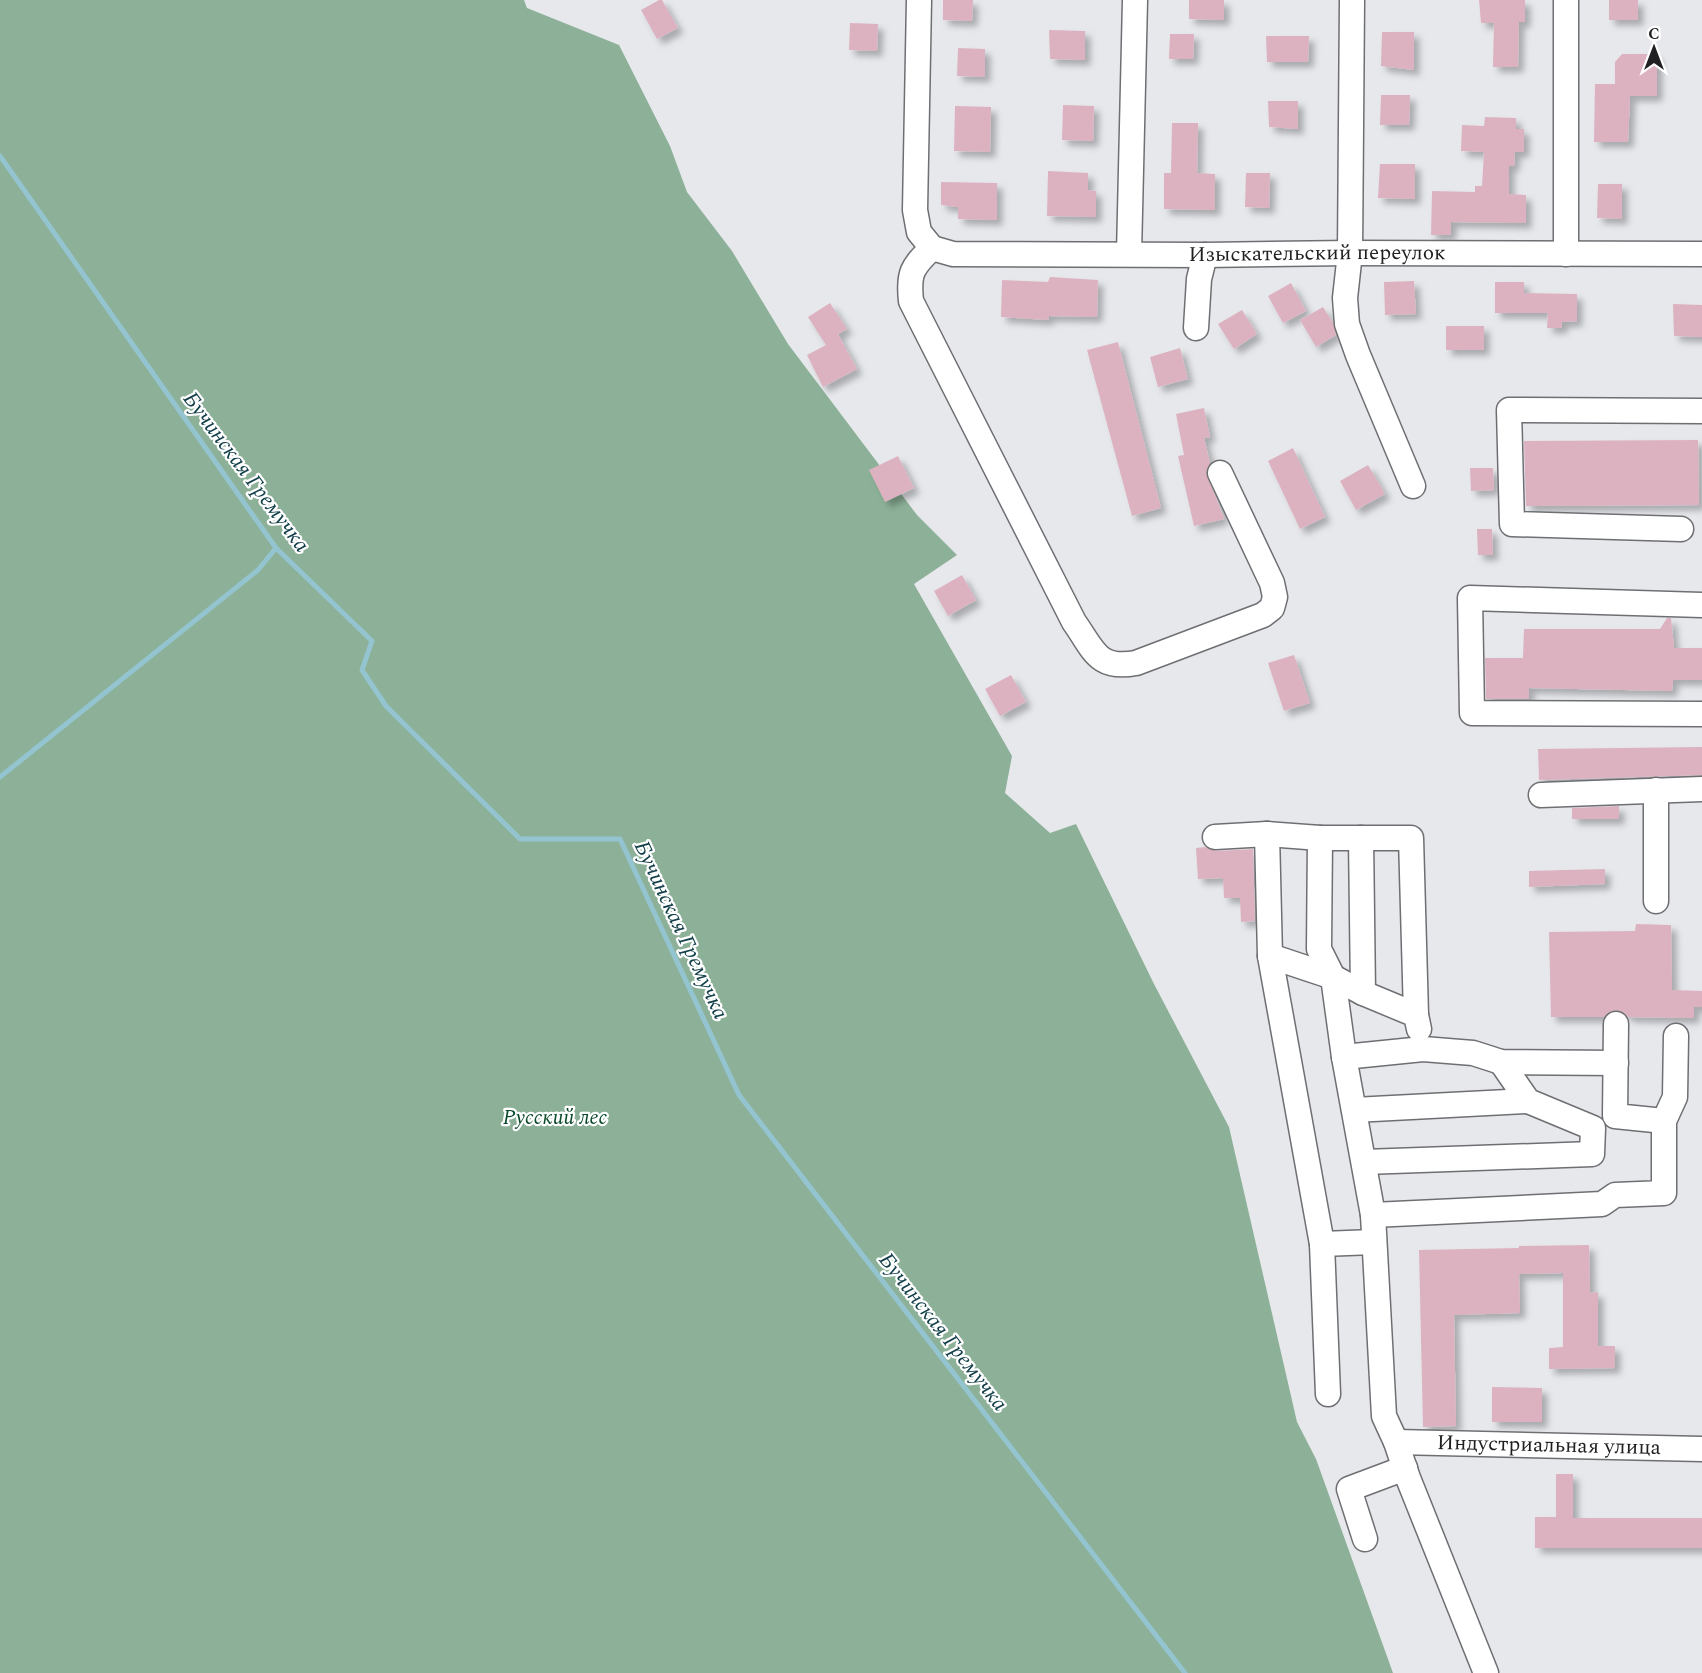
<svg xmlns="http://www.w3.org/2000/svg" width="1702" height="1673" font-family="Spectral,serif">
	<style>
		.forest { fill: #8db198 }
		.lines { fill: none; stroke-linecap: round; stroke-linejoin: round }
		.stream { stroke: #93c4d0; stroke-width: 5 }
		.building { fill: #ddb2c0; filter: url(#shadow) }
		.minor-casing { stroke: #6e6f73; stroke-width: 27 }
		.minor { stroke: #fff; stroke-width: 24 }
		.labels { text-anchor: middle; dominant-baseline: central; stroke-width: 4.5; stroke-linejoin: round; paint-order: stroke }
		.street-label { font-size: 21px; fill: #202022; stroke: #fff }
		.park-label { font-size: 21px; font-style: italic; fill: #094a29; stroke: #fff }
		.water-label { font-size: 22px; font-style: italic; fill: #13404a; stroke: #fff }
	</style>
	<defs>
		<filter id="shadow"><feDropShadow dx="5.5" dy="5.5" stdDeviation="3" flood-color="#0004"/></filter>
	</defs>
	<rect width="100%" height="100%" fill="#e7e8ec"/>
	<!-- forest -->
	<path class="forest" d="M 0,0 L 524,0 L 527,8 L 619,45 L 670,146 L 687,192 L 732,251 L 788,344 L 917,515 L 957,555 L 914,584 L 1012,756 L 1005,793 L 1050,833 L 1076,824 L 1154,984 L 1229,1127 L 1297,1422 L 1316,1459 L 1393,1673 L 0,1673 Z"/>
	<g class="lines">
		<!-- stream -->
		<path class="stream" d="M 0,156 L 276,548 L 372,641 L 362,670 L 386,706 L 520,839 L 620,839 L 739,1095 L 1185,1673
			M 0,777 L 258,570 L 276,548"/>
	</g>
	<!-- building -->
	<path class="building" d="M 659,0 L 662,0 L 678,28 L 657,39 L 641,10 Z
		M 943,0 L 973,0 L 972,21 L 943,20 Z
		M 1189,0 L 1224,0 L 1224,20 L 1189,19 Z
		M 1479,0 L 1525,0 L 1525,22 L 1519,22 L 1518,67 L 1493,67 L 1494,23 L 1481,23 Z
		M 1609,0 L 1638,0 L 1638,20 L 1609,20 Z
		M 850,23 L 878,24 L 877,51 L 849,50 Z
		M 1049,30 L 1085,31 L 1085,60 L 1050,59 Z
		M 1382,32 L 1414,32 L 1414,70 L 1381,66 Z
		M 1170,34 L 1194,34 L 1193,59 L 1169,59 Z
		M 1266,36 L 1309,36 L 1308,62 L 1267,62 Z
		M 958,48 L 985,49 L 985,77 L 957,76 Z
		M 1622,54 L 1657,54 L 1657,96 L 1630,96 L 1628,142 L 1594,142 L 1595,84 L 1615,84 L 1615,62 Z
		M 1381,95 L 1410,95 L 1409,125 L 1380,125 Z
		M 1268,101 L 1298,101 L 1298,129 L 1269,127 Z
		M 1063,105 L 1094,106 L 1093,141 L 1062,140 Z
		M 955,106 L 991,107 L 990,152 L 954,151 Z
		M 1485,117 L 1516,118 L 1516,129 L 1524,129 L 1524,152 L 1515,152 L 1514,166 L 1509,166 L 1509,194 L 1526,195 L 1526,223 L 1451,222 L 1451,235 L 1431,235 L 1432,191 L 1475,192 L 1475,186 L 1482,186 L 1484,152 L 1461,151 L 1462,125 L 1484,126 Z
		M 1172,123 L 1198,123 L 1197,173 L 1215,174 L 1215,210 L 1164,209 L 1164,173 L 1171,173 Z
		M 1380,164 L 1415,164 L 1415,199 L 1378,198 Z
		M 1048,171 L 1088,173 L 1088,190 L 1096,191 L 1096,217 L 1047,216 Z
		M 1246,173 L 1270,173 L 1269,208 L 1245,207 Z
		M 941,182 L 997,183 L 997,220 L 958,219 L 958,207 L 941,205 Z
		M 1598,184 L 1622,184 L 1622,219 L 1597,218 Z
		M 1050,277 L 1098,280 L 1097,317 L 1049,316 L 1048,320 L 1001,317 L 1002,280 L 1048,282 Z
		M 1414,281 L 1416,314 L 1385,315 L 1384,282 Z
		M 1495,282 L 1524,282 L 1524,293 L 1577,294 L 1577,321 L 1562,322 L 1562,328 L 1547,328 L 1548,313 L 1495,313 Z
		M 1291,283 L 1306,311 L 1283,323 L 1268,296 Z
		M 830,303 L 847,329 L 838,334 L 857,369 L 823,387 L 807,355 L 826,345 L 808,317 Z
		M 1673,304 L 1702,305 L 1702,337 L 1674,336 Z
		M 1323,307 L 1333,323 L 1336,335 L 1316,347 L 1300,320 Z
		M 1242,310 L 1257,334 L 1234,349 L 1218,324 Z
		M 1446,326 L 1484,326 L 1484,350 L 1446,350 Z
		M 1118,342 L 1161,508 L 1132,516 L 1087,350 Z
		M 1180,348 L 1188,379 L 1158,387 L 1150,357 Z
		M 1204,408 L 1210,437 L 1204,438 L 1210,463 L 1206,472 L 1224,519 L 1194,526 L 1178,456 L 1184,455 L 1176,414 Z
		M 1698,440 L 1699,505 L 1526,506 L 1524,441 Z
		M 1293,448 L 1325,517 L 1300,529 L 1268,461 Z
		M 898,456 L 914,488 L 885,502 L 869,470 Z
		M 1368,465 L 1385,494 L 1356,510 L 1340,481 Z
		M 1470,468 L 1493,468 L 1494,490 L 1471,491 Z
		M 1477,529 L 1492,529 L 1493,555 L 1478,555 Z
		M 962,575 L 976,600 L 948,616 L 934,591 Z
		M 1667,618 L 1671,618 L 1674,648 L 1702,648 L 1702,680 L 1673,680 L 1672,691 L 1529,688 L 1529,699 L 1486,699 L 1485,658 L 1523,658 L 1524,629 L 1660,629 Z
		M 1294,655 L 1310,703 L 1284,711 L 1268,663 Z
		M 1011,675 L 1026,702 L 1000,716 L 985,689 Z
		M 1702,747 L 1702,775 L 1539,780 L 1538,749 Z
		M 1619,806 L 1619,819 L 1572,819 L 1572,808 Z
		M 1205,847 L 1216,851 L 1253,849 L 1255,921 L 1241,922 L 1240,898 L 1224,898 L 1223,878 L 1198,879 L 1196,848 Z
		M 1605,869 L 1605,884 L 1529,887 L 1529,871 Z
		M 1636,924 L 1671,925 L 1672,990 L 1702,991 L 1702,1007 L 1694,1007 L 1694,1018 L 1629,1017 L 1623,1012 L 1616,1010 L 1609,1012 L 1604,1017 L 1551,1017 L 1549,932 L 1635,931 Z
		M 1589,1245 L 1590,1293 L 1598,1292 L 1598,1346 L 1615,1346 L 1615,1368 L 1549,1369 L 1549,1348 L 1563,1347 L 1563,1273 L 1519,1274 L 1520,1313 L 1454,1315 L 1456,1426 L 1423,1427 L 1419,1250 L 1519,1248 L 1519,1246 Z
		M 1492,1387 L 1542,1388 L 1542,1422 L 1492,1422 Z
		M 1556,1474 L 1573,1474 L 1573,1518 L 1702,1518 L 1702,1548 L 1535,1548 L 1535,1517 L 1556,1517 Z"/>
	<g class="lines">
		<!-- minor casing -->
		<g class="minor-casing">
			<g id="minor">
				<path d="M 919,0 L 915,210 L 919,232 L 932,248"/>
				<path d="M 1352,0 L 1350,253 L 1345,298 L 1347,324 L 1358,355 L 1413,486"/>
				<path d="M 932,248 C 912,267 908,273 911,301 L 1074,622 C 1094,650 1097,670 1136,663 L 1263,615 L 1272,608 L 1275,597 L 1272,583 L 1220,473"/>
				<path id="s1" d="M 932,248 L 953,254 L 1205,255 L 1350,253 L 1702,254"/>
				<path d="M 1129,254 L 1135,0"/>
				<path d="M 1566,254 L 1566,0"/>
				<path d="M 1196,328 L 1199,279 L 1205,255"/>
				<path d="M 1681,529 L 1512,524 L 1509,410 L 1702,411"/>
				<path d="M 1702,605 L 1470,598 L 1472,713 L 1702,714"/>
				<path d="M 1656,790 L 1656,901"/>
				<path d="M 1541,795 L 1702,789"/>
				<path d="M 1267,834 L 1270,956 L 1322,1244 L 1328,1394"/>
				<path d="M 1215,837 L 1267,834 L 1320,838 L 1411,838 L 1416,1015"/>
				<path d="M 1320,838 L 1319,949 L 1333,977 L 1344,1057 L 1373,1215 L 1384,1416 L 1396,1442 L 1408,1478 L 1486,1673"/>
				<path d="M 1361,838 L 1363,993"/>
				<path d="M 1270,956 L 1333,977 L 1363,993 L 1416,1015 L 1419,1029"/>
				<path d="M 1616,1024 L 1615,1116 L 1664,1121"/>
				<path d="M 1344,1057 L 1423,1049 L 1473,1053 L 1501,1062 L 1616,1063"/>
				<path d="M 1354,1110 L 1528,1101"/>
				<path d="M 1364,1162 L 1592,1154 L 1593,1128 L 1528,1101 L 1501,1062"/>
				<path d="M 1373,1215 L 1602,1204 L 1615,1195 L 1664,1193 L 1664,1121 L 1675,1097 L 1676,1036"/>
				<path d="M 1322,1244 L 1374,1242"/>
				<path id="s2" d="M 1396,1442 L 1702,1449"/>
				<path d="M 1365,1539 L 1349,1489 L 1405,1468"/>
			</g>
		</g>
		<!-- minor -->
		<use href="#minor" class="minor"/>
	</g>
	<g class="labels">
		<!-- street labels -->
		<g class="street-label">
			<text stroke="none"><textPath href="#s1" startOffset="386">Изыскательский переулок</textPath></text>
			<text stroke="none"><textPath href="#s2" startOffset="153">Индустриальная улица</textPath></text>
		</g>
		<!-- park labels -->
		<g class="park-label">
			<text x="555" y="1118">Русский лес</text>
		</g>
		<!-- water labels -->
		<g class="water-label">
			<text transform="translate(246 472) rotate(53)">Бучинская Гремучка</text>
			<text transform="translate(681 930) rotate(65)">Бучинская Гремучка</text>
			<text transform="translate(943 1332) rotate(52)">Бучинская Гремучка</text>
		</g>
	</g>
	<!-- north arrow -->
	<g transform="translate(1654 48)" stroke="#ffffff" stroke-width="4.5" paint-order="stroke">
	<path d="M0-4.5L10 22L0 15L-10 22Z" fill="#202022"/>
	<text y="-9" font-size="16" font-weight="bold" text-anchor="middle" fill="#202022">С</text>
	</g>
</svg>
